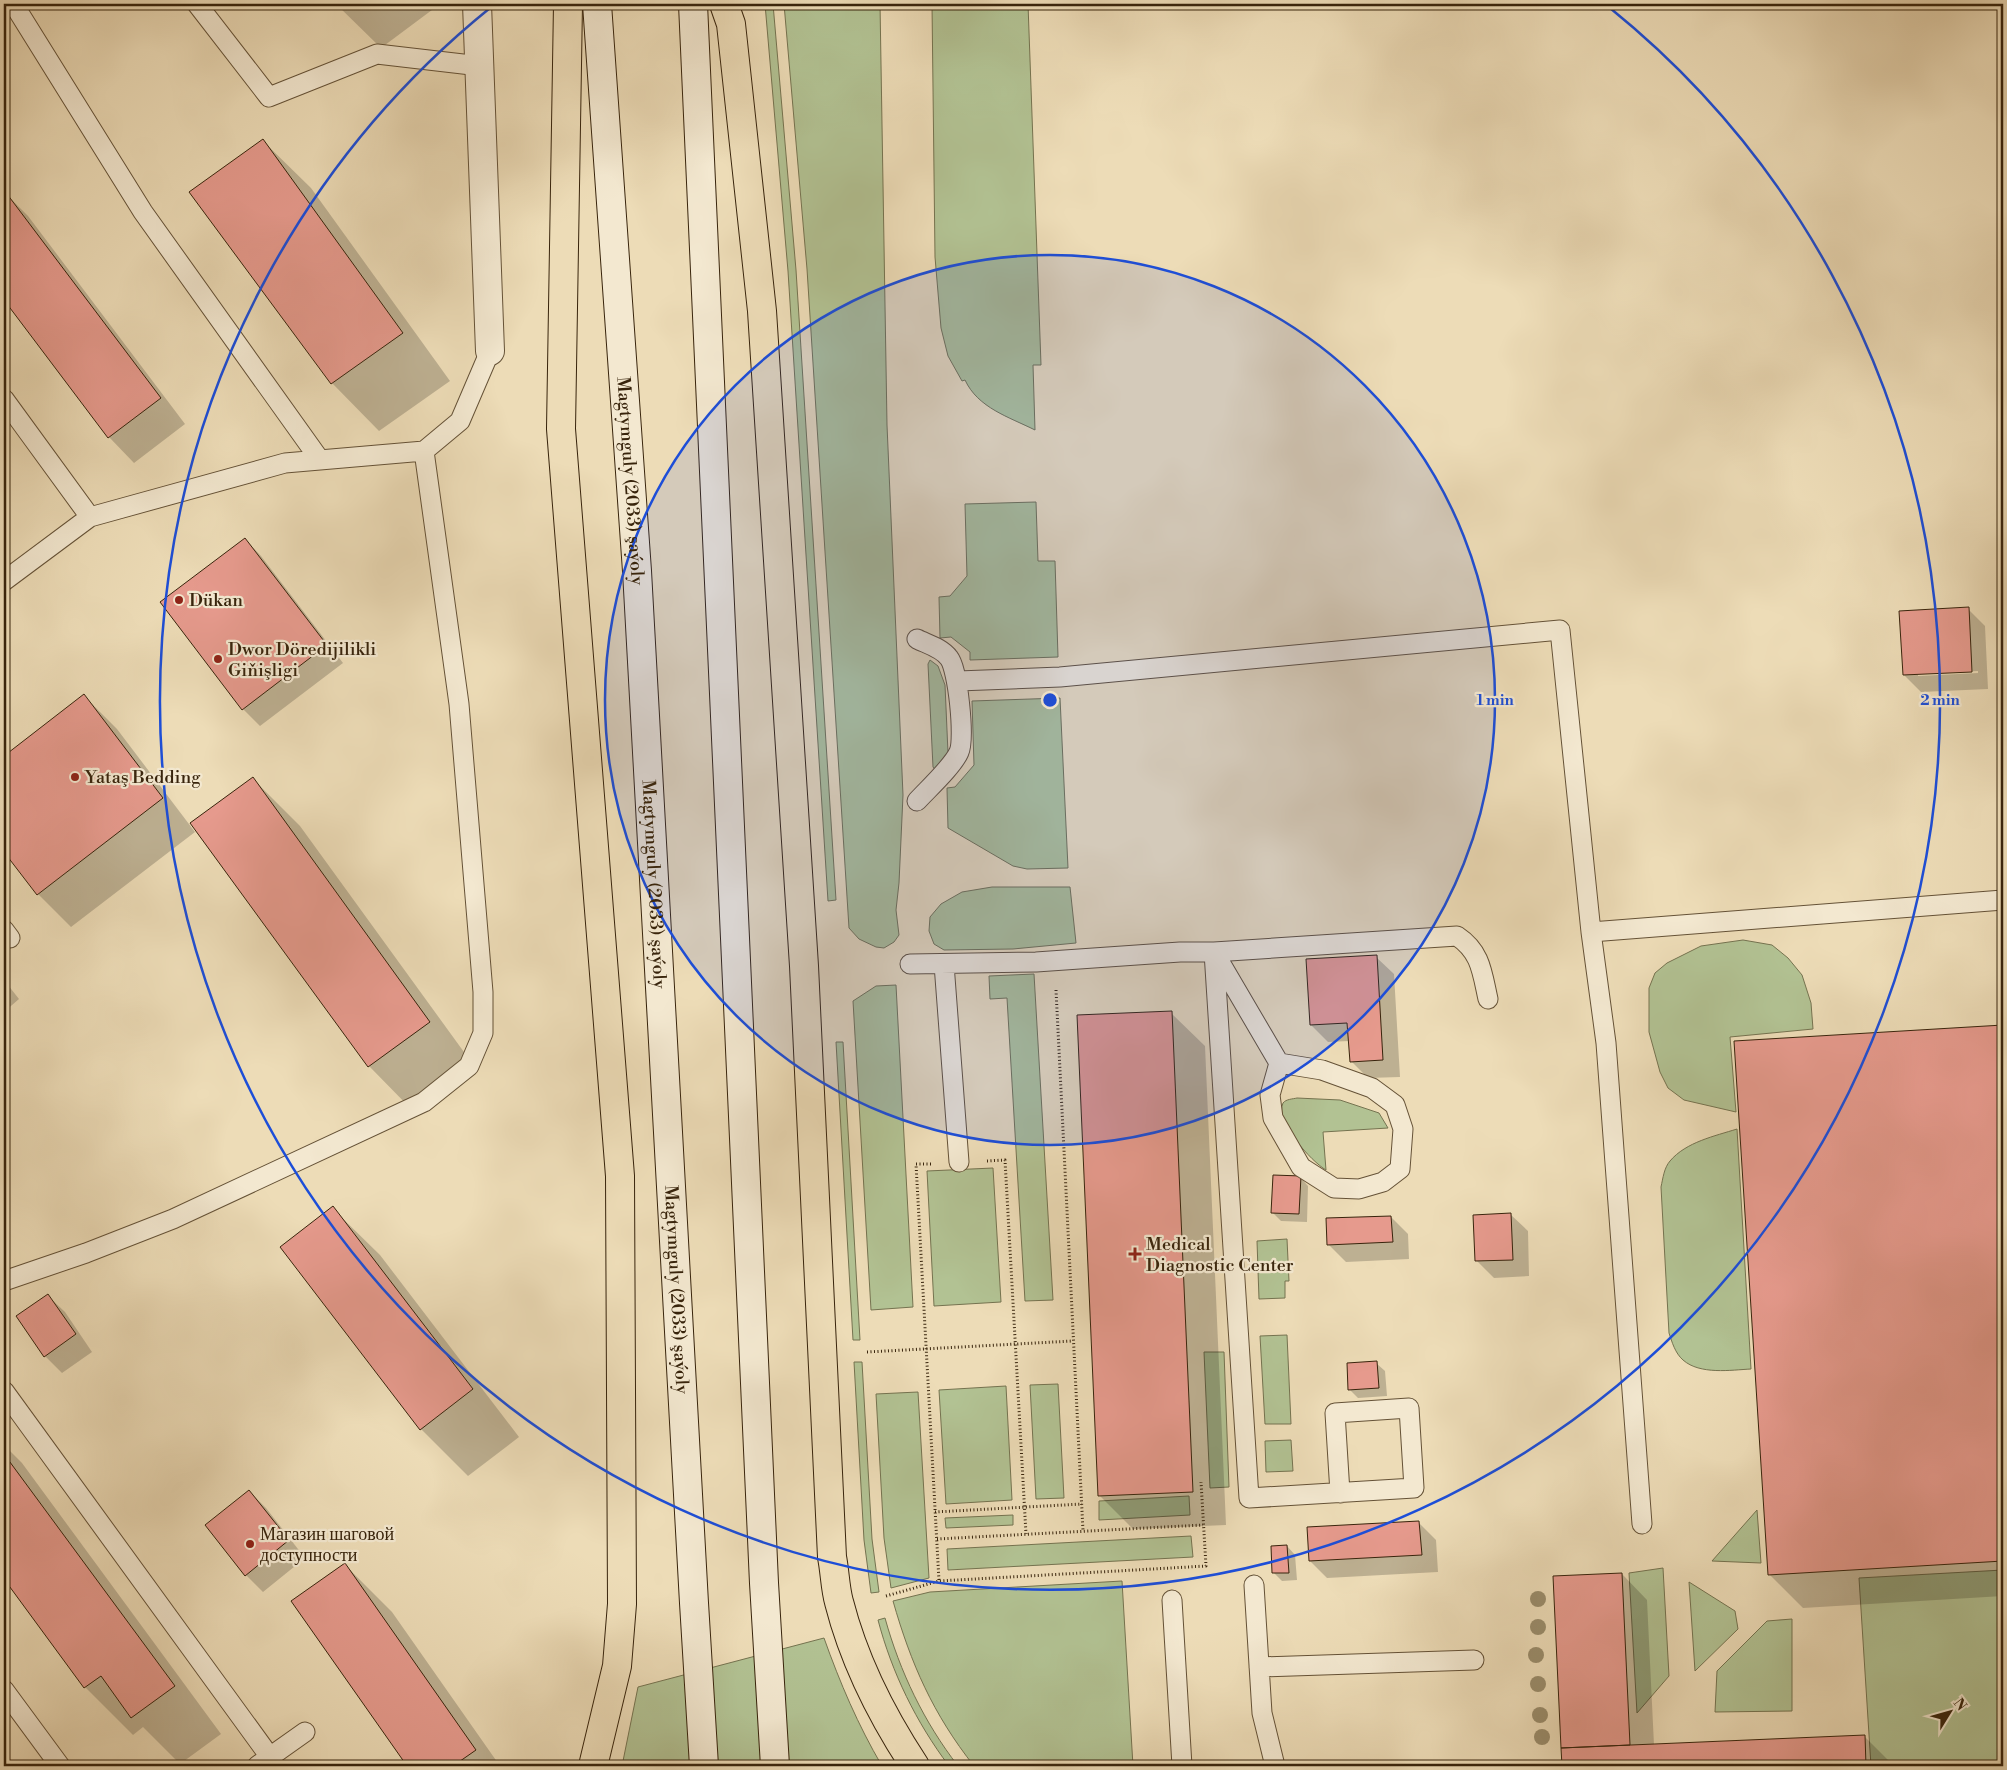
<svg xmlns="http://www.w3.org/2000/svg" width="2007" height="1770" font-family="'Libre Bodoni',serif">
	<style>
		.green { fill: #b2c293; stroke: #757350 }
		.shadow { fill: #0003; fill-rule: evenodd }
		.building { fill: #e69a8d; stroke: #38240c }
		.lines { fill: none; stroke-linecap: round; stroke-linejoin: round }
		.lane-casing { stroke: #655237; stroke-width: 21 }
		.street-casing { stroke: #655237; stroke-width: 30 }
		.secondary-casing { stroke: #38240c; stroke-width: 30 }
		.primary-casing { stroke: #38240c; stroke-width: 30 }
		.path { stroke: #38240c; stroke-width: 3; stroke-dasharray: 1 2.5; stroke-linecap: butt }
		.lane { stroke: #f3e8d0; stroke-width: 19 }
		.street { stroke: #f3e8d0; stroke-width: 28 }
		.secondary { stroke: #f3e8d0; stroke-width: 28 }
		.primary { stroke: #eddcb7; stroke-width: 28 }
		.tree { fill: #9a8d6c }
		.ring { fill: none; stroke: #1d4ed8; stroke-width: 2.5 }
		.poi-dot { fill: #8f2418; stroke: #f3e8d0; stroke-width: 2 }
		.labels { text-anchor: middle; dominant-baseline: central; stroke-width: 4.5; stroke-linejoin: round; paint-order: stroke }
		.street-label { font-size: 18px; fill: #38240c; stroke: #f3e8d0 }
		.poi-label { font-size: 18px; fill: #38240c; stroke: #f3e8d0; text-anchor: start }
		.centre { fill: #1d4ed8; stroke: #f3e8d0; stroke-width: 2.5 }
		.ring-label { font-size: 15px; text-anchor: middle; font-weight: bold; fill: #1d4ed8; stroke: #f3e8d0; stroke-width: 4.5; stroke-linejoin: round; paint-order: stroke }
	</style>
	<rect width="100%" height="100%" fill="#eddcb7"/>
	<filter id="stains"><feTurbulence type="fractalNoise" baseFrequency=".004" numOctaves="4"/><feColorMatrix values="0 0 0 0 .2 0 0 0 0 .09 0 0 0 0 .02 0 0 0 .5 -.17"/></filter>
	<radialGradient id="worn" r=".72"><stop offset=".6" stop-color="#630" stop-opacity="0"/><stop offset="1" stop-color="#630" stop-opacity=".3"/></radialGradient>
	<!-- green -->
	<path class="green" d="M 765,4 L 773,4 L 796,270 L 836,900 L 828,901 L 788,271 Z
		M 784,4 L 880,4 L 887,425 L 903,795 L 899,883 L 896,910 L 899,935 L 894,942 L 884,948 L 876,947 L 859,939 L 849,928 L 807,269 Z
		M 932,4 L 1028,4 L 1041,365 L 1033,365 L 1035,430 C 1009,417 978,408 965,380 L 962,381 L 948,356 L 941,328 L 935,257 Z
		M 1036,502 L 1038,561 L 1055,561 L 1058,657 L 970,660 L 970,652 L 951,637 L 940,638 L 939,597 L 950,596 L 967,576 L 965,504 Z
		M 930,660 L 938,666 L 945,685 L 948,753 L 936,771 L 933,767 L 928,664 Z
		M 1060,698 L 1068,868 L 1027,869 L 1013,866 L 948,828 L 947,788 L 955,787 L 974,765 L 972,701 Z
		M 992,887 L 1070,887 L 1076,943 L 1013,949 L 944,950 L 934,944 L 929,931 L 930,917 L 941,904 L 962,892 Z
		M 1743,940 L 1772,945 L 1788,958 L 1802,975 L 1811,1003 L 1813,1029 L 1730,1037 L 1736,1112 L 1684,1100 L 1668,1088 L 1660,1072 L 1649,1032 L 1649,988 L 1655,973 L 1667,963 L 1701,946 Z
		M 1034,974 L 1053,1300 L 1025,1301 L 1007,998 L 990,999 L 989,976 Z
		M 896,985 L 913,1307 L 871,1310 L 853,1001 L 876,986 Z
		M 836,1042 L 843,1042 L 860,1340 L 853,1340 Z
		M 1297,1098 L 1340,1100 L 1379,1113 L 1388,1128 L 1323,1132 L 1326,1170 C 1312,1162 1274,1121 1283,1103 C 1286,1099 1293,1099 1297,1098 Z
		M 1737,1129 L 1751,1369 C 1731,1370 1700,1375 1683,1360 C 1675,1353 1672,1342 1669,1333 L 1661,1187 C 1663,1178 1664,1168 1670,1161 C 1686,1142 1715,1136 1737,1129 Z
		M 993,1168 L 1001,1302 L 934,1306 L 927,1171 Z
		M 1287,1239 L 1289,1281 L 1285,1281 L 1285,1298 L 1259,1299 L 1257,1241 Z
		M 1287,1335 L 1291,1424 L 1265,1424 L 1260,1336 Z
		M 1204,1352 L 1224,1352 L 1229,1487 L 1210,1488 Z
		M 854,1362 L 862,1362 L 872,1539 L 879,1592 L 871,1593 L 864,1540 Z
		M 1058,1384 L 1064,1498 L 1036,1499 L 1030,1385 Z
		M 1006,1386 L 1012,1500 L 946,1504 L 939,1390 Z
		M 918,1392 L 929,1578 L 891,1588 L 884,1538 L 876,1394 Z
		M 1291,1440 L 1293,1471 L 1266,1472 L 1265,1441 Z
		M 1189,1496 L 1190,1515 L 1099,1520 L 1099,1501 Z
		M 1757,1510 L 1761,1563 L 1712,1561 Z
		M 1013,1515 L 1013,1525 L 946,1528 L 945,1518 Z
		M 1191,1536 L 1193,1557 L 948,1570 L 947,1549 Z
		M 1663,1568 L 1669,1676 L 1637,1713 L 1629,1573 Z
		M 2003,1570 L 2003,1766 L 1871,1766 L 1859,1578 Z
		M 1122,1581 L 1133,1766 L 974,1766 C 933,1714 911,1664 893,1601 L 930,1592 Z
		M 1689,1582 L 1735,1611 L 1738,1629 L 1695,1671 Z
		M 885,1618 C 900,1672 924,1722 958,1766 L 949,1766 C 916,1722 892,1673 878,1620 Z
		M 1792,1619 L 1792,1711 L 1715,1712 L 1717,1671 L 1767,1621 Z
		M 824,1638 C 840,1683 858,1725 882,1766 L 622,1766 L 638,1687 Z"/>
	<!-- shadow -->
	<path class="shadow" d="M 336,4 L 434,4 L 436,7 L 381,48 Z
		M 263,141 L 311,188 L 450,381 L 379,431 L 332,383 Z
		M 4,192 L 28,216 L 185,424 L 134,463 L 109,437 L 4,298 Z
		M 245,539 L 261,556 L 343,663 L 260,726 L 243,709 Z
		M 1968,609 L 1985,626 L 1988,689 L 1921,692 L 1904,675 ZM 1978,671 L 1978,673 L 1918,676 L 1918,674 Z
		M 84,696 L 117,729 L 195,832 L 71,927 L 38,894 L 4,850 L 4,757 Z
		M 253,779 L 300,826 L 477,1070 L 416,1114 L 369,1066 Z
		M 1376,957 L 1394,974 L 1400,1077 L 1368,1078 L 1351,1061 L 1349,1041 L 1328,1042 L 1311,1025 Z
		M 4,980 L 19,999 L 4,1012 Z
		M 1171,1013 L 1205,1046 L 1226,1525 L 1133,1529 L 1099,1495 Z
		M 2003,1026 L 2003,1596 L 1803,1608 L 1769,1574 L 1736,1042 Z
		M 1300,1177 L 1308,1186 L 1307,1222 L 1281,1221 L 1273,1213 Z
		M 332,1208 L 380,1255 L 519,1437 L 468,1476 L 421,1429 Z
		M 1510,1214 L 1528,1231 L 1529,1276 L 1494,1278 L 1477,1261 Z
		M 1391,1217 L 1408,1234 L 1409,1259 L 1346,1262 L 1329,1245 Z
		M 48,1296 L 65,1312 L 92,1352 L 62,1373 L 45,1356 Z
		M 1376,1363 L 1385,1371 L 1387,1396 L 1358,1398 L 1350,1390 Z
		M 4,1445 L 22,1463 L 221,1734 L 180,1764 L 143,1727 L 133,1735 L 85,1687 L 4,1576 Z
		M 249,1491 L 266,1508 L 305,1558 L 263,1592 L 246,1575 Z
		M 1419,1523 L 1436,1540 L 1438,1572 L 1327,1578 L 1310,1561 Z
		M 1287,1546 L 1295,1555 L 1297,1580 L 1282,1581 L 1274,1573 Z
		M 345,1565 L 392,1612 L 500,1766 L 409,1766 L 293,1601 Z
		M 1622,1574 L 1647,1600 L 1654,1745 L 1865,1737 L 1894,1766 L 1563,1766 L 1554,1577 Z
		M 4,1759 L 9,1766 L 4,1766 Z"/>
	<!-- building -->
	<path class="building" d="M 263,139 L 403,333 L 331,384 L 189,192 Z
		M 4,190 L 161,398 L 108,438 L 4,300 Z
		M 245,538 L 327,645 L 242,710 L 160,602 Z
		M 1969,607 L 1972,672 L 1903,675 L 1899,611 Z
		M 84,694 L 163,798 L 37,895 L 4,852 L 4,756 Z
		M 253,777 L 430,1022 L 368,1067 L 190,823 Z
		M 1377,955 L 1383,1060 L 1350,1062 L 1347,1023 L 1310,1025 L 1306,959 Z
		M 1172,1011 L 1193,1492 L 1098,1496 L 1077,1015 Z
		M 2003,1025 L 2003,1561 L 1768,1575 L 1734,1041 Z
		M 1273,1175 L 1301,1176 L 1299,1214 L 1271,1213 Z
		M 333,1206 L 473,1389 L 420,1430 L 280,1247 Z
		M 1511,1213 L 1513,1260 L 1475,1261 L 1473,1215 Z
		M 1391,1216 L 1393,1242 L 1327,1245 L 1326,1218 Z
		M 48,1294 L 76,1334 L 44,1357 L 16,1316 Z
		M 1377,1361 L 1379,1388 L 1348,1390 L 1347,1363 Z
		M 4,1454 L 175,1686 L 131,1718 L 101,1676 L 84,1688 L 4,1579 Z
		M 249,1490 L 289,1540 L 245,1576 L 205,1525 Z
		M 1419,1521 L 1422,1555 L 1309,1561 L 1307,1527 Z
		M 1287,1545 L 1289,1573 L 1272,1573 L 1271,1546 Z
		M 345,1563 L 476,1750 L 453,1766 L 407,1766 L 291,1601 Z
		M 1622,1573 L 1630,1745 L 1561,1748 L 1553,1576 Z
		M 1865,1735 L 1866,1766 L 1562,1766 L 1561,1748 Z"/>
	<g class="lines">
		<!-- lane casing -->
		<g class="lane-casing">
			<path id="lane" d="M 197,4 L 269,97 L 377,54 L 480,66
				M 16,8 L 143,212 L 320,460
				M 4,399 L 90,517
				M 4,581 L 90,517 L 285,463 L 424,451 L 460,421 L 490,351
				M 917,639 C 927,644 942,648 949,658 C 958,669 965,739 959,752 C 953,766 928,789 917,801
				M 958,681 L 1060,677 L 1560,630 L 1591,932 L 1606,1043 L 1642,1524
				M 4,930 L 10,938
				M 1591,932 L 2003,900
				M 910,964 L 1036,962 L 1180,952 L 1214,952 L 1249,1498 L 1414,1488 L 1409,1408 L 1335,1413 L 1340,1493
				M 944,964 L 959,1162
				M 1279,1063 L 1322,1070 L 1372,1088 L 1395,1105 L 1403,1129 L 1400,1169 L 1383,1182 L 1359,1189 L 1334,1188 L 1301,1167 L 1273,1118 L 1270,1095 L 1279,1063 L 1214,952 L 1457,936 C 1481,952 1482,972 1488,999
				M 4,1281 L 86,1253 L 173,1219 L 424,1102 L 469,1066 L 483,1033 L 483,992 L 459,704 L 424,451
				M 4,1391 L 270,1757
				M 1254,1585 L 1262,1713 L 1275,1766
				M 1172,1600 L 1182,1766
				M 1259,1667 L 1474,1660
				M 4,1690 L 60,1766
				M 257,1766 L 305,1732"/>
		</g>
		<!-- street casing -->
		<g class="street-casing">
			<path id="street" d="M 477,4 L 490,351"/>
		</g>
		<!-- secondary casing -->
		<g class="secondary-casing">
			<g id="secondary">
				<path id="s1" d="M 597,4 L 637,571 L 694,1603 L 704,1766"/>
				<path d="M 693,4 L 764,1583 L 775,1766"/>
			</g>
		</g>
		<!-- primary casing -->
		<g class="primary-casing">
			<path id="primary" d="M 568,4 L 561,429 L 620,1176 L 622,1604 L 617,1666 L 593,1766
				M 724,4 L 731,24 L 762,311 L 804,966 L 832,1557 C 835,1572 835,1588 839,1602 C 854,1661 882,1716 915,1766"/>
		</g>
		<!-- path -->
		<path class="path" d="M 1056,990 L 1083,1531
			M 987,1161 L 1005,1160 L 1026,1534
			M 931,1164 L 916,1164 L 939,1581
			M 867,1352 L 1073,1341
			M 935,1512 L 1082,1504
			M 937,1539 L 1203,1525
			M 886,1596 L 939,1581 L 1206,1566 L 1201,1482"/>
		<!-- lane -->
		<use href="#lane" class="lane"/>
		<!-- street -->
		<use href="#street" class="street"/>
		<!-- secondary -->
		<use href="#secondary" class="secondary"/>
		<!-- primary -->
		<use href="#primary" class="primary"/>
	</g>
	<!-- trees -->
	<g class="tree">
		<circle cx="1538" cy="1599" r="8"/>
		<circle cx="1538" cy="1627" r="8"/>
		<circle cx="1536" cy="1655" r="8"/>
		<circle cx="1538" cy="1684" r="8"/>
		<circle cx="1540" cy="1715" r="8"/>
		<circle cx="1542" cy="1737" r="8"/>
	</g>
	<!-- distance rings -->
	<circle cx="1050" cy="700" r="445" fill="#1d4ed8" fill-opacity=".12"/>
	<g class="ring">
		<circle cx="1050" cy="700" r="445"/>
		<path d="M1610 8A890 890 0 1 1 490 8"/>
	</g>
	<!-- markers -->
	<g class="poi-dot">
		<circle cx="179" cy="600" r="5"/>
		<circle cx="218" cy="659" r="5"/>
		<circle cx="75" cy="777" r="5"/>
		<path d="M1132.5 1246.5h5v5h5v5h-5v5h-5v-5h-5v-5h5z"/>
		<circle cx="250" cy="1544" r="5"/>
	</g>
	<g class="labels">
		<!-- street labels -->
		<g class="street-label">
			<text stroke="none"><textPath href="#s1" startOffset="478">Magtymguly (2033) şaýoly</textPath></text>
			<text stroke="none"><textPath href="#s1" startOffset="882">Magtymguly (2033) şaýoly</textPath></text>
			<text stroke="none"><textPath href="#s1" startOffset="1288">Magtymguly (2033) şaýoly</textPath></text>
		</g>
		<!-- poi labels -->
		<g class="poi-label">
			<text x="189" y="600">Dükan</text>
			<text x="228" y="649">Dwor Döredijilikli<tspan x="228" dy="21">Giňişligi</tspan></text>
			<text x="85" y="777">Yataş Bedding</text>
			<text x="1146" y="1244">Medical<tspan x="1146" dy="21">Diagnostic Center</tspan></text>
			<text x="260" y="1534">Магазин шаговой<tspan x="260" dy="21">доступности</tspan></text>
		</g>
	</g>
	<circle cx="1050" cy="700" r="8" class="centre"/>
	<g class="ring-label">
		<text x="1495" y="705">1 min</text>
		<text x="1940" y="705">2 min</text>
	</g>
	<!-- margin -->
	<rect width="2007" height="1770" fill="none" stroke="#eddcb7" stroke-width="20"/>
	<rect x="5" y="5" width="1997" height="1760" fill="none" stroke="#38240c" stroke-width="2.5"/>
	<rect x="10" y="10" width="1987" height="1750" fill="none" stroke="#38240c"/>
	<!-- north arrow -->
	<g transform="translate(1950 1712) rotate(53)" stroke="#f3e8d0" stroke-width="4" paint-order="stroke">
	<path d="M0-4L9 19L0 12L-9 19Z" fill="#38240c"/>
	<text y="-8" font-size="14" font-weight="bold" text-anchor="middle" fill="#38240c">N</text>
	</g>
	<rect width="100%" height="100%" filter="url(#stains)"/>
	<rect width="100%" height="100%" fill="url(#worn)"/>
</svg>
